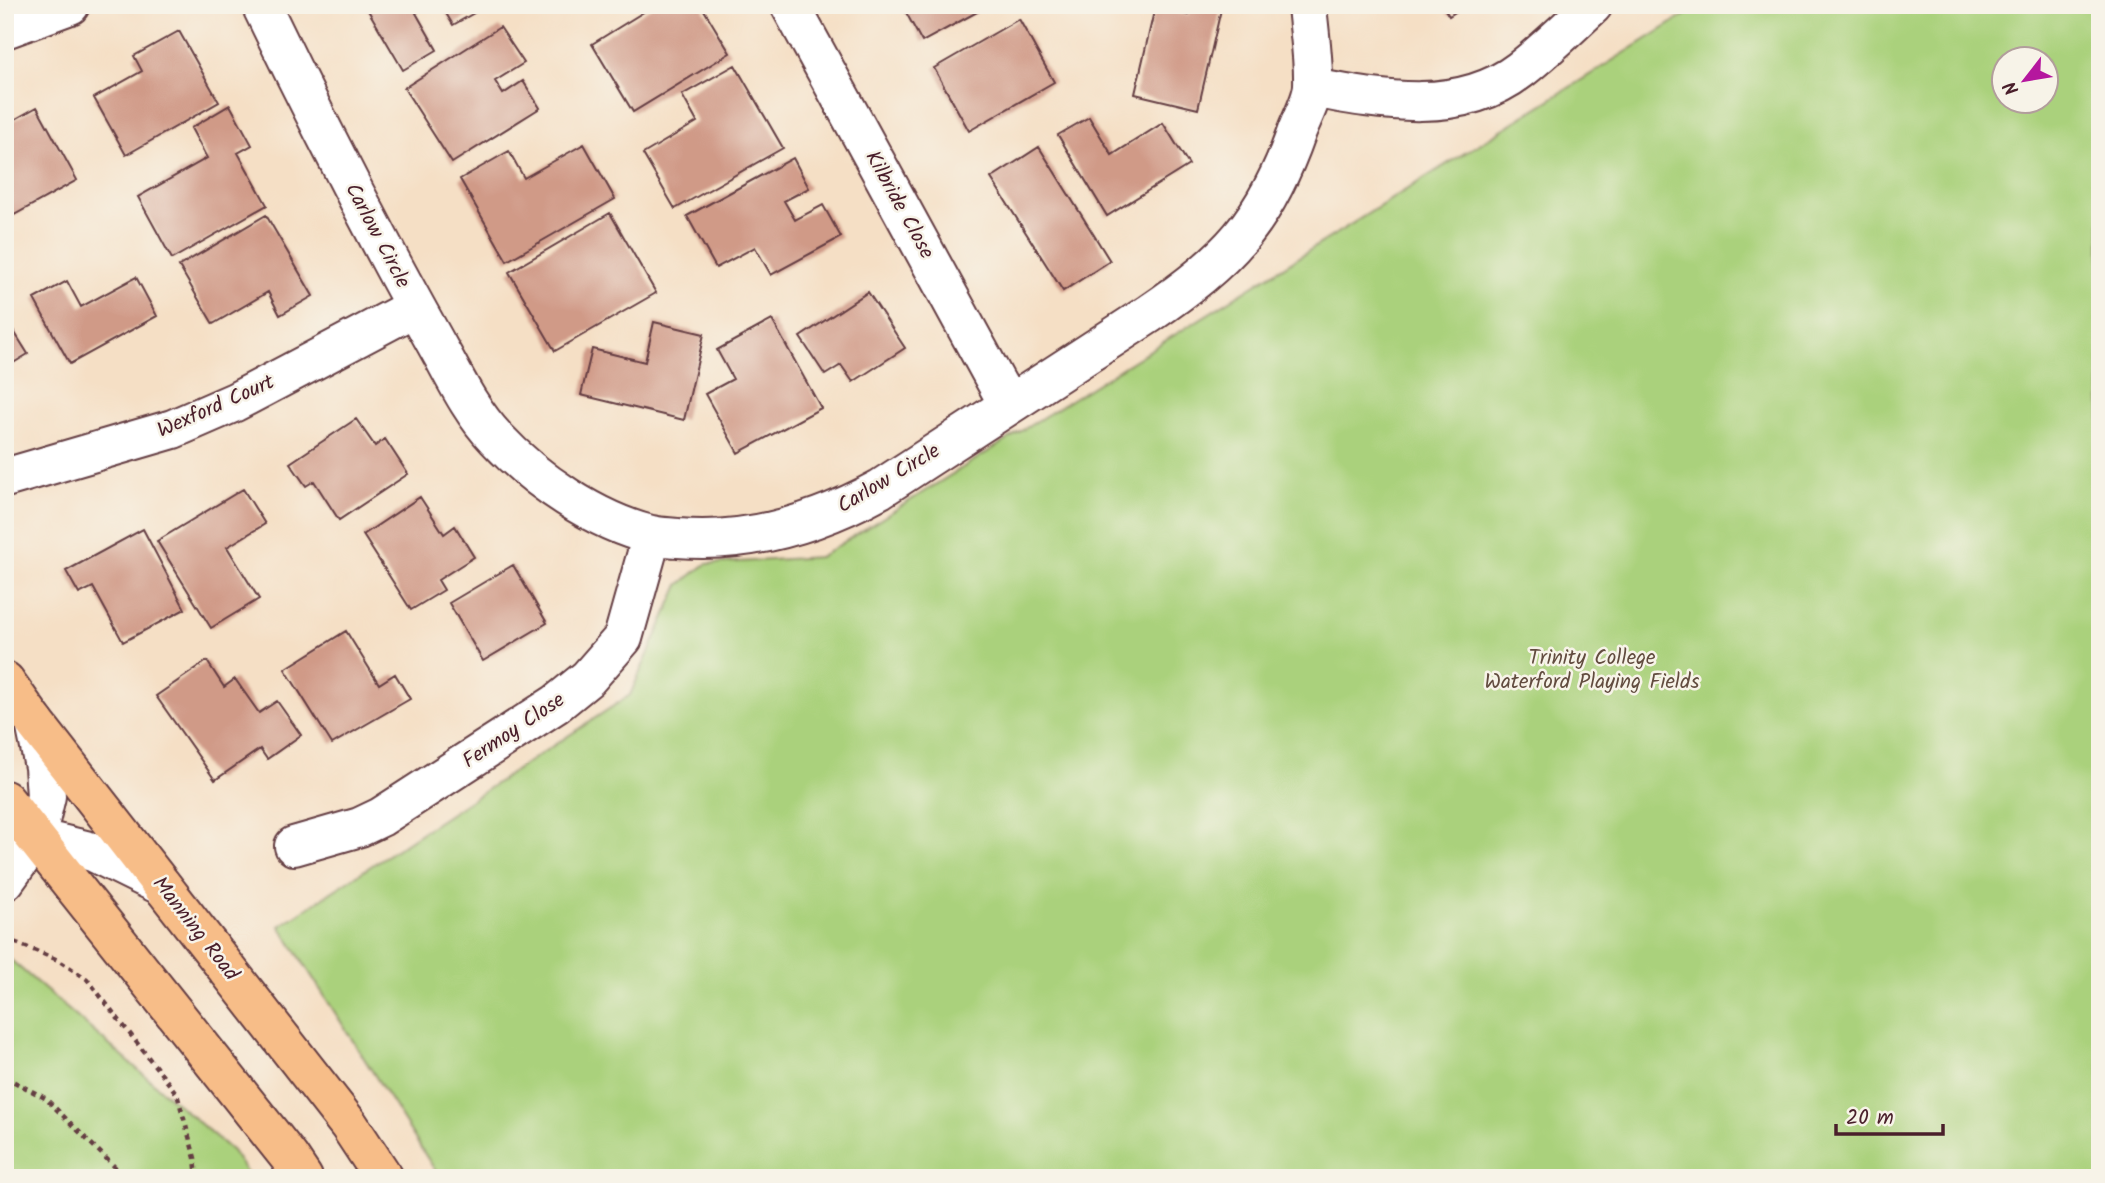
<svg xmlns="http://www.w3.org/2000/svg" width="2105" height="1183" font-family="Kalam,sans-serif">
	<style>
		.green { fill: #aad17b; stroke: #7a7853; stroke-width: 2; fill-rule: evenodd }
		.building { fill: #d09a87 }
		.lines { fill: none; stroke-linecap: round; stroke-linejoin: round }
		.minor-casing { stroke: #643c42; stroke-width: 42 }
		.tertiary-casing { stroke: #643c42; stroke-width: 42 }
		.primary-casing { stroke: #643c42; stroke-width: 42 }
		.path { stroke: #643c42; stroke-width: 4.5; stroke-dasharray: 5 5; stroke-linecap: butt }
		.minor { stroke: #fff; stroke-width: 38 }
		.tertiary { stroke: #fff; stroke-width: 38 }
		.primary { stroke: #f7bd88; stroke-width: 38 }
		.labels { text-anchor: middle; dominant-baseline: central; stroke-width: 5; stroke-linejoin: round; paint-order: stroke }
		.street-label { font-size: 21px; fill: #4a1f2b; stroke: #f7f3e8 }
		.park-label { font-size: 21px; fill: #624c3f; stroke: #f7f3e8 }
	</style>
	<rect width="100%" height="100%" fill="#f7f3e8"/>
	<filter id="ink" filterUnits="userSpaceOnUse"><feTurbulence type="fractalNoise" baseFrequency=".0143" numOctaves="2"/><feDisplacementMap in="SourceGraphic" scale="14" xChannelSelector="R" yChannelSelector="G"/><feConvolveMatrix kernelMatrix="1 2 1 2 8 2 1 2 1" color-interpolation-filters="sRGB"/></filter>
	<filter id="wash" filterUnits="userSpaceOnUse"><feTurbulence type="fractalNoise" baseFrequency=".00686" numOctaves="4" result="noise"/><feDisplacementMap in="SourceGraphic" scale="28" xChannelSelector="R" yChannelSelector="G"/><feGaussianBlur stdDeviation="1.57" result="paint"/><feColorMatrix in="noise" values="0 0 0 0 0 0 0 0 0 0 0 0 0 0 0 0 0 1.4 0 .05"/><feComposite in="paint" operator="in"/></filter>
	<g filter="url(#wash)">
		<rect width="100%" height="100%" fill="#f5dfc5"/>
		<!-- green -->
		<path class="green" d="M 1701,5 L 2100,5 L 2100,1178 L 440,1178 L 280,926 L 630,695 L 679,585 L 706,564 L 820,557 ZM 2004,60 L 2046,60 L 2046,102 L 2004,102 Z
			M 5,955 L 232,1151 L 250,1178 L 5,1178 Z"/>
		<g id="blocks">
			<!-- building -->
			<path class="building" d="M 365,5 L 429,5 L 416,13 L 437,50 L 403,70 Z
				M 441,5 L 488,5 L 453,25 Z
				M 655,5 L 701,5 L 730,53 L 633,112 L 592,44 Z
				M 902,5 L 990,5 L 922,42 Z
				M 1191,5 L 1222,5 L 1198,109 L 1135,94 L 1155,7 L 1188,15 Z
				M 1442,5 L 1466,5 L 1449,16 Z
				M 1019,19 L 1054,82 L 969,131 L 934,68 Z
				M 500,27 L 524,63 L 495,81 L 503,94 L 523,81 L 540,108 L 452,163 L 404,88 Z
				M 179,31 L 219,102 L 126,155 L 94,98 L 142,71 L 134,56 Z
				M 735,65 L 783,148 L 675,209 L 643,154 L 697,122 L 682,95 Z
				M 230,105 L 252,145 L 238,153 L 267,205 L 172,259 L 138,197 L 207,158 L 191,128 Z
				M 37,107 L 77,180 L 5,220 L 5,125 Z
				M 1089,117 L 1112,155 L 1163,123 L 1189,165 L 1107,216 L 1058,135 Z
				M 584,144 L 615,199 L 507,261 L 460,179 L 509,151 L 524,178 Z
				M 1039,147 L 1110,261 L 1063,291 L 991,178 Z
				M 793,158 L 809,188 L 784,201 L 795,220 L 823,205 L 841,237 L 771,275 L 755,247 L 716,268 L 687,216 Z
				M 610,213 L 656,293 L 555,351 L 509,272 Z
				M 266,215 L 313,296 L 280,315 L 268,292 L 213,324 L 179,266 Z
				M 136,277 L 157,316 L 70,364 L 34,299 L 67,281 L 81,307 Z
				M 868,292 L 905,348 L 853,382 L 841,365 L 825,375 L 800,337 Z
				M 5,317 L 28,354 L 5,368 Z
				M 772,320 L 821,408 L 738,453 L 705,394 L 733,379 L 717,350 Z
				M 654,322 L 704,334 L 684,420 L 581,395 L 592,349 L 645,362 Z
				M 356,419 L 375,446 L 385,439 L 408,474 L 339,520 L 314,481 L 306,486 L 290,463 Z
				M 243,489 L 265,524 L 227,547 L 259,599 L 211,628 L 157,541 Z
				M 420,497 L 444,534 L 455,526 L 474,557 L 438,580 L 444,590 L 411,610 L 363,535 Z
				M 143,529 L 185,609 L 123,642 L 93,587 L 79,594 L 66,571 Z
				M 513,565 L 547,623 L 483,661 L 449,603 Z
				M 346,631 L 379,684 L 395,674 L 410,699 L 332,744 L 285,669 Z
				M 207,661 L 224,687 L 235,679 L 259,713 L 277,701 L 301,735 L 267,759 L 260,749 L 215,780 L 156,696 Z"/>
		</g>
	</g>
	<g filter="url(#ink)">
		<use href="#blocks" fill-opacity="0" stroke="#643c42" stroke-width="2"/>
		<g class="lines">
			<!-- minor casing -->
			<g class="minor-casing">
				<path id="minor" d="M 261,5 C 302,90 344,173 388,256 C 406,290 425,324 444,358 C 459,386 474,415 496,438 C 535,480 595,521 651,535 C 660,537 669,537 678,538 C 750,544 818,523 880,489 L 1149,314 C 1228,260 1265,223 1297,131 C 1302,118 1312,100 1313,86 C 1314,59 1309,31 1307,5
					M 790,5 L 1008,404
					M 5,29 L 70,5
					M 1313,88 C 1382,101 1460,116 1520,70 C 1546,50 1569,27 1593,5
					M 5,478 L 173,429 L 235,402 L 415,307
					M 294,846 L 360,827 L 381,817 L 556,704 L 588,678 L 623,638 L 652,535"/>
			</g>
			<!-- tertiary casing -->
			<g class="tertiary-casing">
				<path id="tertiary" d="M 17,846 L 36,838 L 93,852 L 162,886
					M 5,881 L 36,838 L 46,796 L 44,767 L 35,723"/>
			</g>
			<!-- primary casing -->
			<g class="primary-casing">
				<path id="primary" d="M 5,681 L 35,723 L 349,1125 L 384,1178
					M 5,800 L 289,1157 L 303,1178"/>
			</g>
			<!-- path -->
			<path class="path" d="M 7,915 L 14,942
				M 5,944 L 14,942 L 58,960 L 87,979 L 177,1094 L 195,1158 L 197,1178
				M 5,1077 L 45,1098 L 126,1178"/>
			<!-- minor -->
			<use href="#minor" class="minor"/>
			<!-- tertiary -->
			<use href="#tertiary" class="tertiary"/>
			<!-- primary -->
			<use href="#primary" class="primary"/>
		</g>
	</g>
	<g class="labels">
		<!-- street labels -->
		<g class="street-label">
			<text transform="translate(899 205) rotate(61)">Kilbride Close</text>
			<text transform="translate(377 236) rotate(62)">Carlow Circle</text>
			<text transform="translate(216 407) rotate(-24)">Wexford Court</text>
			<text transform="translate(889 479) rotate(-31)">Carlow Circle</text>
			<text transform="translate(514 731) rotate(-34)">Fermoy Close</text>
			<text transform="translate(195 929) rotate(52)">Manning Road</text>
		</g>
		<!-- park labels -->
		<g class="park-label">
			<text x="1592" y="658">Trinity College<tspan x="1592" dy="24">Waterford Playing Fields</tspan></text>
		</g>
	</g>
	<!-- margin -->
	<rect width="2105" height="1183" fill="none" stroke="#f7f3e8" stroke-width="28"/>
	<!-- north arrow -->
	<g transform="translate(2025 80) rotate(239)"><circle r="33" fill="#f7f3e8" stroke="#b29e9c" stroke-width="2"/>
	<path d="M0-5L12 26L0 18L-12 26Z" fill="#b5179e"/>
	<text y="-10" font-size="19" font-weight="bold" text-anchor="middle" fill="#4a1f2b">N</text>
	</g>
	<!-- scale -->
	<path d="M1836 1124v10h107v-10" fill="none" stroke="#4a1f2b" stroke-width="3.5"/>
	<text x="1846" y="1124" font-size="21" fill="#4a1f2b" stroke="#f7f3e8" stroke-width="5" paint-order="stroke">20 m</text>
</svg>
